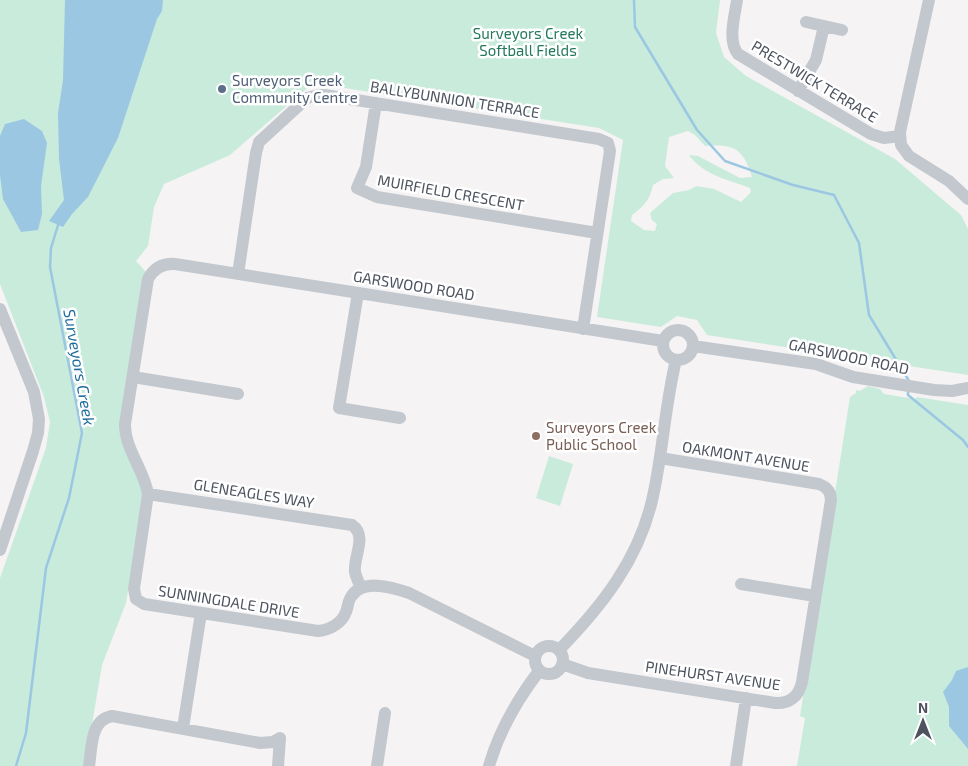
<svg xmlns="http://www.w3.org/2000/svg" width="968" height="766" font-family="'Exo 2',sans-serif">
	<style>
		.green { fill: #c9ebdc; fill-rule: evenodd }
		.water { fill: #9bc7e3 }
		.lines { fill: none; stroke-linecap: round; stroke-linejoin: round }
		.stream { stroke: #9bc7e3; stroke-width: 2.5 }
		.minor { stroke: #c3c8cf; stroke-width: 12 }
		.service-dot { fill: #5c6f8a; stroke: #fff; stroke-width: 2 }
		.education-dot { fill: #8d6e63; stroke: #fff; stroke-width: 2 }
		.labels { text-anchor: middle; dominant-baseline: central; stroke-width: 5; stroke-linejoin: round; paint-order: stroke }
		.park-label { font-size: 15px; fill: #24785d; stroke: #fff }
		.service-label { font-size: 15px; fill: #4e5e75; stroke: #fff; text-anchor: start }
		.street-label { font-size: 15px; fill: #4d535e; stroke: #fff }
		.education-label { font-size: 15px; fill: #785e54; stroke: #fff; text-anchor: start }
		.water-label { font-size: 16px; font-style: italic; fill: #1f6d9e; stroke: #fff }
	</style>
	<rect width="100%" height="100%" fill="#f5f3f3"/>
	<!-- green -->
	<path class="green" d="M 0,0 L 720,0 L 716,33 L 724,57 L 746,76 L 895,159 L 961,215 L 968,229 L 968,375 L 707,335 L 697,320 L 677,316 L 661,327 L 597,317 L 623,140 L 599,128 L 313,83 L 230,155 L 164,184 L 154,207 L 148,246 L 136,261 L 146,272 L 120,425 L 144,494 L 126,603 L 102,665 L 85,766 L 0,766 L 0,578 L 46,448 L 50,422 L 44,397 L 0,284 ZM 688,131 L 695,135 L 705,146 C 734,144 743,148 752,177 L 740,178 L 698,156 L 689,155 C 703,175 729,180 750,188 L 751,192 L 741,202 L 714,189 L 697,186 L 689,190 L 673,193 L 650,213 L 652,220 L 657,224 L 655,231 L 644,230 L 631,221 L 632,215 C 644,206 650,200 653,185 L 663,179 L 674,178 L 665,166 L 669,137 Z
		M 868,386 L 880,389 L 884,394 L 915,399 L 917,397 L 968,405 L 968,766 L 797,766 L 805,718 L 800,716 L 850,397 L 856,393 L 856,390 L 860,391 Z
		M 549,456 L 573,464 L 560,506 L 536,498 Z"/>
	<!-- water -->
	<path class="water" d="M 65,0 L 163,0 L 162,11 L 157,19 L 118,138 L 88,197 L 72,214 L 63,227 L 49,221 L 64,200 L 59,159 L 58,113 L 63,80 Z
		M 24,119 L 42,131 L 47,143 L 41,186 L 42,214 L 38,230 L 21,232 L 3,199 L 0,175 L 0,136 L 5,124 Z
		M 968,667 L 968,749 L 949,726 L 949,707 L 943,692 L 952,680 L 956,671 Z"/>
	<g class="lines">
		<!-- stream -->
		<path class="stream" d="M 634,0 L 635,27 L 697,130 L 725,161 L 793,185 L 834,195 L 859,243 L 869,315 L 909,381
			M 908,389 L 908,395 L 963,440 L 968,447
			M 16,766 L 26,733 L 46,568 L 69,498 L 82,433 L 50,267 L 51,248 L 59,222"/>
		<!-- minor -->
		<path class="minor" d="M 737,0 C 735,15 727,41 738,54 L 871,134 L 884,138 L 900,136
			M 929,0 L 900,132 L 901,145 L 909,156 L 949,181 L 968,199
			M 806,22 L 842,30
			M 798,91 L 816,60 L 824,26
			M 376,103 L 366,167 L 357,188 L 377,197 L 597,233
			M 238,274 L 256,153 L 259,142 L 307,98 L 318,95 L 325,95 L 599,139 L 608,143 L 610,151 L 583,329
			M 358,293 L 339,408 L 400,418
			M 0,309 L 34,392 L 39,419 L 38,433 L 33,451 L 0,550
			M663 345a15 15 0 1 1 30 0a15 15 0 1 1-30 0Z
			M 693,346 L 816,364 L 853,377 L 934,390 L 952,391 L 968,388
			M 133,377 L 238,394
			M 148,494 L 352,525 C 368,536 353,557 355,572 C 356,577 359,583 361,588
			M 741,584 L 815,596
			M535 660a14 14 0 1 1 28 0a14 14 0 1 1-28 0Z
			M 559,650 C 602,606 640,558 653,496 C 663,451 665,405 676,360
			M 535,656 L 409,593 C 392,587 362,578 351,597 C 348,601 348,607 346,612 C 342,623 330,630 318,631 L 144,604 L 136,599 L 134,589 L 148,494 C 144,469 125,450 125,424 L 148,279 C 154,268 163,263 175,264 L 663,341
			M 562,664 L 588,673 L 775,703 C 790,704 799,696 802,682 L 831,500 C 831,492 827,487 819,484 L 660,458
			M 183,728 L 201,613
			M 89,766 C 92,748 90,720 112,716 L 260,743 L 273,742 L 280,738 L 278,766
			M 377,766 L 385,713
			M 489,766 C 499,731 517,700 539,671
			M 736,766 L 746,698"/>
	</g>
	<!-- markers -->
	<circle class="service-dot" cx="222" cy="89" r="5"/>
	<circle class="education-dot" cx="536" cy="436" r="5"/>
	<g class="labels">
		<!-- park labels -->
		<g class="park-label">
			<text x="528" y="33">Surveyors Creek<tspan x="528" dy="17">Softball Fields</tspan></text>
		</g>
		<!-- service labels -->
		<g class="service-label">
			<text x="232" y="80">Surveyors Creek<tspan x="232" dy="17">Community Centre</tspan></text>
		</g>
		<!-- street labels -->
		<g class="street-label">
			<text transform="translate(815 81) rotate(31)">PRESTWICK TERRACE</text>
			<text transform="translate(455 99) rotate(9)">BALLYBUNNION TERRACE</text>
			<text transform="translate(451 192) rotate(10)">MUIRFIELD CRESCENT</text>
			<text transform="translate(414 285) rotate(9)">GARSWOOD ROAD</text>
			<text transform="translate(849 356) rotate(12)">GARSWOOD ROAD</text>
			<text transform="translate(746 456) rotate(9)">OAKMONT AVENUE</text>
			<text transform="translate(254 493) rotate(9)">GLENEAGLES WAY</text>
			<text transform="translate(229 601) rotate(9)">SUNNINGDALE DRIVE</text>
			<text transform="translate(713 675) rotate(8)">PINEHURST AVENUE</text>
		</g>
		<!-- education labels -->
		<g class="education-label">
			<text x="546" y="427">Surveyors Creek<tspan x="546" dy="17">Public School</tspan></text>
		</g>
		<!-- water labels -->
		<g class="water-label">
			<text transform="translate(80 367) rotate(80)">Surveyors Creek</text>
		</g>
	</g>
	<!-- north arrow -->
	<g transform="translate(923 721)" stroke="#ffffff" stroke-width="4" paint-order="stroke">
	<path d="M0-4L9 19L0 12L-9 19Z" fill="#4d535e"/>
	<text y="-8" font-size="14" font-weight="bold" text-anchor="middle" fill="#4d535e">N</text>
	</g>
</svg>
